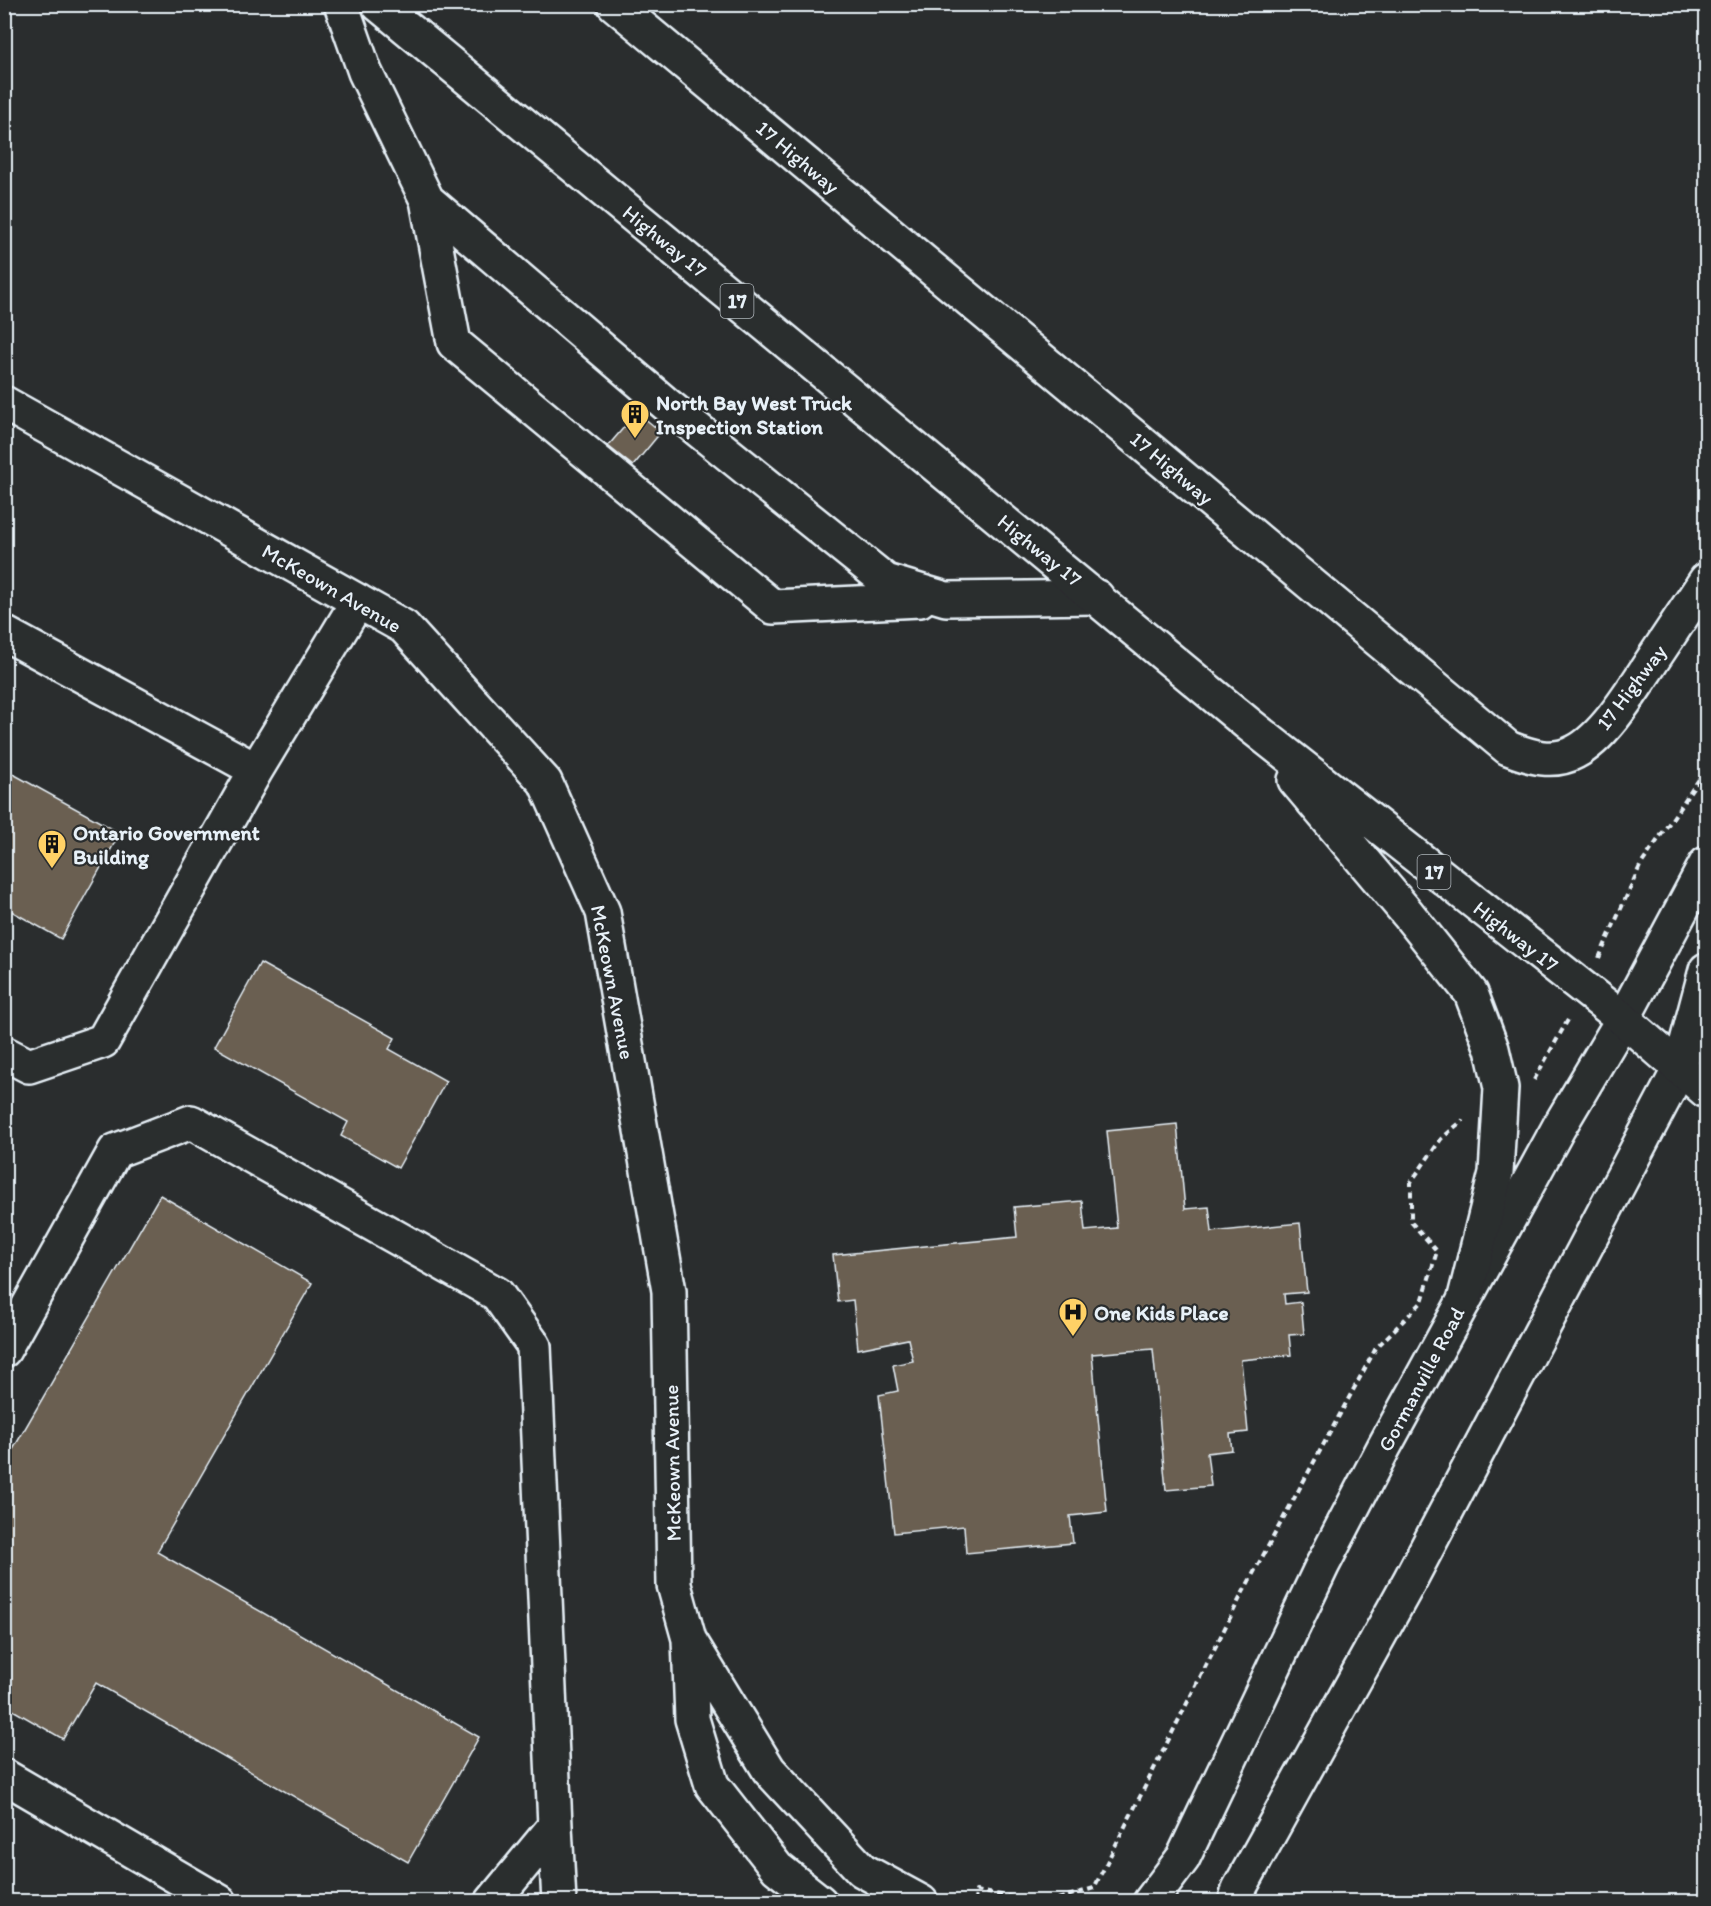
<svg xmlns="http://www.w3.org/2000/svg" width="1711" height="1906" font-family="Itim,sans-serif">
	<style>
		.building { fill: #6a5f51; stroke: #e8f1f8; stroke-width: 1.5 }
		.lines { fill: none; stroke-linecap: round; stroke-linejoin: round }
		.minor-casing { stroke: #e8f1f8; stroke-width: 38 }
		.major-casing { stroke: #e8f1f8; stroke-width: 38 }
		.highway-casing { stroke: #e8f1f8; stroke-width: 38 }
		.path { stroke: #e8f1f8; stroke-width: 4; stroke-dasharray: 6 4.5; stroke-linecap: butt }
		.minor { stroke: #2a2d2e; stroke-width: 33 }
		.major { stroke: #2a2d2e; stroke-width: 33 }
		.highway { stroke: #2a2d2e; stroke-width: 33 }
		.labels { text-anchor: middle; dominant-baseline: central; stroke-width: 4.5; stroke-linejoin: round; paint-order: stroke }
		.shield { fill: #2a2d2e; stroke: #afb6bb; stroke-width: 1.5 }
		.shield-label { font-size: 20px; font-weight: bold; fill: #e8f1f8 }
		.street-label { font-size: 21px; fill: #e8f1f8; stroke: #2a2d2e }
		.poi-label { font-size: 21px; font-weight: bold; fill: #e8f1f8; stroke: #2a2d2e; text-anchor: start }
	</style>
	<rect width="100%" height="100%" fill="#2a2d2e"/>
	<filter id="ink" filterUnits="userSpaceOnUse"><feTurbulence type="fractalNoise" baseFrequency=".0167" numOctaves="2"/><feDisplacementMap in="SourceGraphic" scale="12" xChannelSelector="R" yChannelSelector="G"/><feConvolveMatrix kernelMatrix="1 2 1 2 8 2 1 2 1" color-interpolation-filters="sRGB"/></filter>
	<g filter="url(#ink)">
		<!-- building -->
		<path class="building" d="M 637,412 L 661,432 L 633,466 L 608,446 Z
			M 4,769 L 120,833 L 61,939 L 4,907 Z
			M 260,963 L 395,1038 L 389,1049 L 446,1081 L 398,1168 L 341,1136 L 348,1122 L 214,1047 Z
			M 1177,1124 L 1185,1209 L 1209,1207 L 1212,1232 L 1300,1223 L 1307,1292 L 1284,1294 L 1285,1304 L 1301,1302 L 1304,1334 L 1289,1335 L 1291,1355 L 1241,1360 L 1248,1432 L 1230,1434 L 1232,1450 L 1207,1453 L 1211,1486 L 1166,1490 L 1153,1349 L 1092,1354 L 1107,1512 L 1070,1516 L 1073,1543 L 966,1553 L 964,1526 L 894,1533 L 879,1395 L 898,1391 L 893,1365 L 913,1361 L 908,1339 L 858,1349 L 853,1300 L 838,1302 L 833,1255 L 1017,1237 L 1014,1207 L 1082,1201 L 1085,1231 L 1117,1228 L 1107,1131 Z
			M 160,1195 L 312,1283 L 157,1552 L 479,1737 L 408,1862 L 96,1683 L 63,1739 L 4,1705 L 4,1552 L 8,1545 L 4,1542 L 4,1465 Z"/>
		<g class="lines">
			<!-- minor casing -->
			<g class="minor-casing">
				<path id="minor" d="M 341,4 L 365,72 L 427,200 L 666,404 L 886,581 L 946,599 L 1097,597
					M 614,4 L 1508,748 C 1531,757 1553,764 1575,752 C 1605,737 1634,688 1652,661 C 1670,634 1688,607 1706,580
					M 427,200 L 454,343 L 773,607 L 920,600
					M 4,403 L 404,627 L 545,782 L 603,912 L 669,1291 L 674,1585 L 689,1639 L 692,1719 L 712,1785 L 777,1868 L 820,1902
					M 4,633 L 256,770
					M 4,1053 L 29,1066 L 103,1041 L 256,770 L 358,601
					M 4,1350 L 115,1151 L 191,1122 L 497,1294 L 534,1346 L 555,1826 L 492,1902
					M 690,1641 L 769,1770 L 862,1870 L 921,1902
					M 4,1776 L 220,1902
					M 555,1826 L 559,1902
					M 1150,1902 L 1183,1858 L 1322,1566 L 1384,1447 L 1559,1127 L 1623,1019
					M 1235,1902 L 1239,1889 L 1410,1580 L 1680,1068"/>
			</g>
			<!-- major casing -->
			<g class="major-casing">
				<path id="major" d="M 1623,1019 L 1706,864"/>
			</g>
			<!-- highway casing -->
			<g class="highway-casing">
				<path id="highway" d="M 378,4 L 1247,723 L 1623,1019 L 1706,1091
					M 1295,780 L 1408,914 L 1471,993 L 1492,1049 L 1501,1088 L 1496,1173 L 1464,1301
					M 1680,1068 L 1706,970"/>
			</g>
			<!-- path -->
			<path class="path" d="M 1599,958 L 1640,866 L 1706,769
				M 1534,1080 L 1569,1018
				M 975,1902 L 976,1891 L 1044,1902
				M 1048,1902 L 1094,1888 L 1241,1596 L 1376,1348 L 1422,1302 L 1437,1251 L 1411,1222 L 1411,1182 L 1441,1139 L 1463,1120"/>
			<!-- minor -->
			<use href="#minor" class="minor"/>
			<!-- major -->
			<use href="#major" class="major"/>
			<!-- highway -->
			<use href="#highway" class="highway"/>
		</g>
	</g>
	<!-- icons -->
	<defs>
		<g id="building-pin" transform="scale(1.5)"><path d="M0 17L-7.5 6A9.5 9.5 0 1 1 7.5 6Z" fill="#ffd166" stroke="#2a2d2e"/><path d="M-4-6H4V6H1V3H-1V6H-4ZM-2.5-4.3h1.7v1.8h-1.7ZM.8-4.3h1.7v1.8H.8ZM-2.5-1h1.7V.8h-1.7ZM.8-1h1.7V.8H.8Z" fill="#111"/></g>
		<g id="hospital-pin" transform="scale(1.5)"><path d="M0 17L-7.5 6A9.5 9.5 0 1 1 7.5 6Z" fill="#ffd166" stroke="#2a2d2e"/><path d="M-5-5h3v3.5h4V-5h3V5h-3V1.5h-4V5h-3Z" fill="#111"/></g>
	</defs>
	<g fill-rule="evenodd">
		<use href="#building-pin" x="635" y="414"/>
		<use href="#building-pin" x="52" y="844"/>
		<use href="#hospital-pin" x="1073" y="1312"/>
	</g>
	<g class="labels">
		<!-- shield labels -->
		<g class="shield">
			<rect x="720.5" y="284" width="33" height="34" rx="4.5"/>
			<rect x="1417.5" y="855" width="33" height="34" rx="4.5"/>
		</g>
		<g class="shield-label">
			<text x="737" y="301">17</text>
			<text x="1434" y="872">17</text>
		</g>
		<!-- street labels -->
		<g class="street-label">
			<text transform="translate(798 157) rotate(40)">17 Highway</text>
			<text transform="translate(665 241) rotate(39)">Highway 17</text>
			<text transform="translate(1172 468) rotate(40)">17 Highway</text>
			<text transform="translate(1040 550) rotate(39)">Highway 17</text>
			<text transform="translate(332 588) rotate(30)">McKeown Avenue</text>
			<text transform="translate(1631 687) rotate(-53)">17 Highway</text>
			<text transform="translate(1516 936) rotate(38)">Highway 17</text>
			<text transform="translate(613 982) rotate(79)">McKeown Avenue</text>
			<text transform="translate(1421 1379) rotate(-62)">Gormanville Road</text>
			<text transform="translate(672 1463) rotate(-91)">McKeown Avenue</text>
		</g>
		<!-- poi labels -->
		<g class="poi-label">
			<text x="656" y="402">North Bay West Truck<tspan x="656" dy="24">Inspection Station</tspan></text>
			<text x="73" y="832">Ontario Government<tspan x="73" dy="24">Building</tspan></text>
			<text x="1094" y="1312">One Kids Place</text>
		</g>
	</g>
	<!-- margin -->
	<rect width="1711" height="1906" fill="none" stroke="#2a2d2e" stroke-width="24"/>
	<rect x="12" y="12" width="1687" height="1882" fill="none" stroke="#e8f1f8" stroke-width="2" filter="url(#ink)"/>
</svg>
